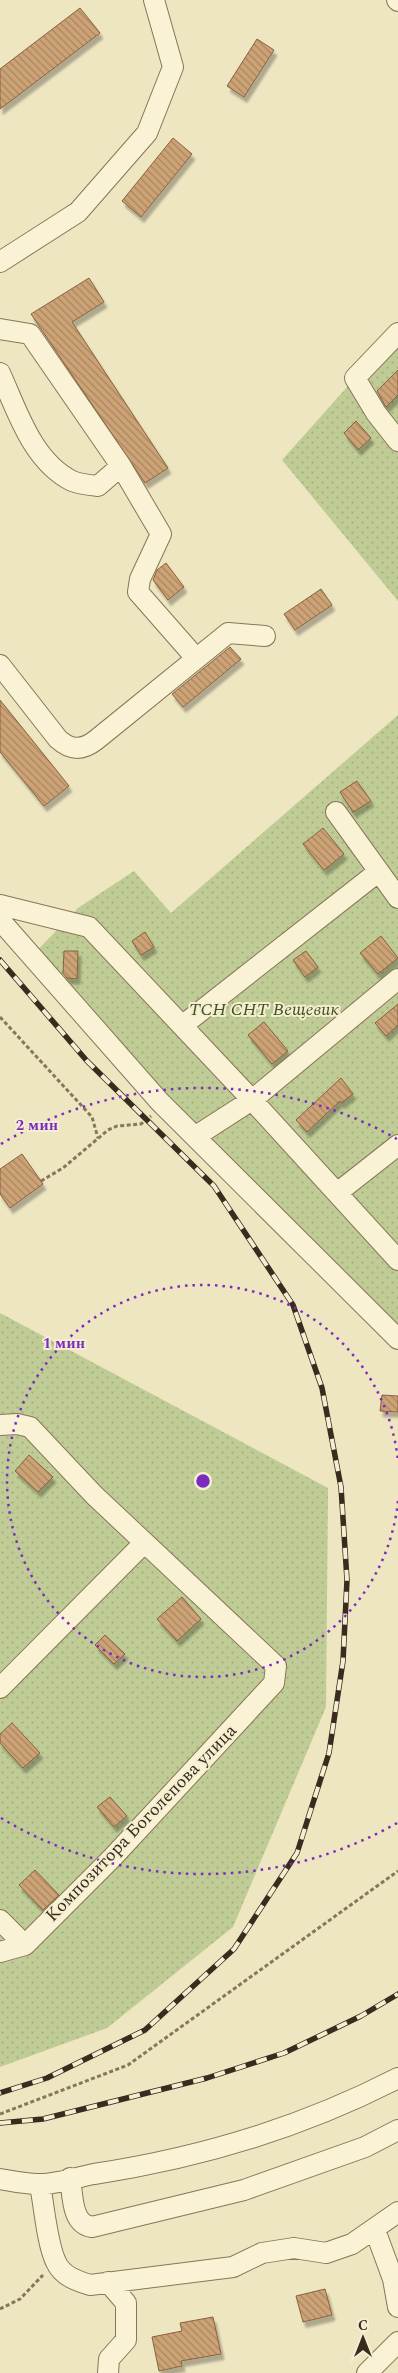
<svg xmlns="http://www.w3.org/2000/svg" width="398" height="2373" font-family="Spectral,serif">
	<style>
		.garden { fill: url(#garden-dots) }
		.building { fill: url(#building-back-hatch); stroke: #87623e; filter: url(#shadow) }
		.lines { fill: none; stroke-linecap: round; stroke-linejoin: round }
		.minor-casing { stroke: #887658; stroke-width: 22 }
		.path { stroke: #887658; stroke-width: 3; stroke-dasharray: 4 2.5; stroke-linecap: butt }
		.minor { stroke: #f9f2d4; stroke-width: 20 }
		.rail-casing { stroke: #372c1d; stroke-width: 5.5 }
		.rail { stroke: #f5eed1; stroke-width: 4; stroke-dasharray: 11; stroke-linecap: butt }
		.ring { fill: none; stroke: #7b2cbf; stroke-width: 2.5; stroke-dasharray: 2.5 5 }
		.labels { text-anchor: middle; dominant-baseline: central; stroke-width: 4; stroke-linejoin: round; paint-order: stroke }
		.park-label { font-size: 18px; font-style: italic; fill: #435423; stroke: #f5eed1 }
		.street-label { font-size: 18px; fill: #372c1d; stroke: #f5eed1 }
		.centre { fill: #7b2cbf; stroke: #f5eed1; stroke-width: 2.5 }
		.ring-label { font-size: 15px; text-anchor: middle; font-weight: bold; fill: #7b2cbf; stroke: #f5eed1; stroke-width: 4; stroke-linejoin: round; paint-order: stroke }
	</style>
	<defs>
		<pattern id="garden-dots" width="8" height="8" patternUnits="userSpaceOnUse" patternTransform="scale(1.25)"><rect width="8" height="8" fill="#c0cc95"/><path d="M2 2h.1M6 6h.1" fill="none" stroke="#a6af80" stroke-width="1.8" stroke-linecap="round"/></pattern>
		<pattern id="building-back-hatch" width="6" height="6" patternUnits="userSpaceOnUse" patternTransform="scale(1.25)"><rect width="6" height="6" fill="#cda376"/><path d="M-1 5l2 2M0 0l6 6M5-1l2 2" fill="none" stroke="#a78560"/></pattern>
		<filter id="shadow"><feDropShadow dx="3" dy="5.5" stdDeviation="1" flood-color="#0004"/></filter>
	</defs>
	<rect width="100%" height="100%" fill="#eee5c1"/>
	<!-- garden -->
	<path class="garden" d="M 398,330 L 398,601 L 282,460 Z
		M 398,715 L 398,1341 L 29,959 L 78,908 L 134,871 L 171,913 Z
		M 0,1313 L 328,1488 L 326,1707 L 233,1927 L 107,2028 L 0,2067 Z"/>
	<!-- building -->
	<path class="building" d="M 80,8 L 100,33 L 0,109 L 0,69 Z
		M 257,39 L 274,50 L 244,97 L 227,86 Z
		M 173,138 L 192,154 L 141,217 L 122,201 Z
		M 89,278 L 104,302 L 72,322 L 168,468 L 145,483 L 31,314 Z
		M 398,370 L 398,395 L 386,407 L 377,391 Z
		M 356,421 L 371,438 L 358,450 L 344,433 Z
		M 166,563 L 184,587 L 168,600 L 153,580 L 157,570 Z
		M 321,589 L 332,605 L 295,630 L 284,614 Z
		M 230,647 L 241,659 L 183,707 L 172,694 Z
		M 0,700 L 69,786 L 44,806 L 0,752 Z
		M 357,781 L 371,801 L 353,812 L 340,792 Z
		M 323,828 L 344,854 L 324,870 L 303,844 Z
		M 145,932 L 154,947 L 141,955 L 132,941 Z
		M 381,936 L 398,958 L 378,974 L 360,953 Z
		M 64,951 L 78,951 L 77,979 L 67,978 L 63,973 Z
		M 306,951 L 318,967 L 305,977 L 293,960 Z
		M 398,1004 L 398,1025 L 386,1036 L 375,1023 Z
		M 264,1022 L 288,1051 L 272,1064 L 248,1035 Z
		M 341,1078 L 353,1094 L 341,1103 L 340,1101 L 307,1132 L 296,1120 Z
		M 22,1154 L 43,1184 L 10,1208 L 0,1194 L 0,1169 Z
		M 382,1395 L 398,1396 L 398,1412 L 380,1411 Z
		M 29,1455 L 53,1477 L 38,1492 L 15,1471 Z
		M 182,1597 L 201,1619 L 177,1641 L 157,1619 Z
		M 105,1635 L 125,1654 L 114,1664 L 95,1645 Z
		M 12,1723 L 40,1753 L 23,1768 L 0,1743 L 0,1734 Z
		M 110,1797 L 127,1816 L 114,1827 L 97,1807 Z
		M 35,1870 L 59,1895 L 43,1910 L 19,1885 Z
		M 325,2289 L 332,2315 L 303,2322 L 296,2296 Z
		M 213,2317 L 221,2354 L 181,2361 L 182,2366 L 159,2371 L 152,2337 L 182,2331 L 180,2323 Z"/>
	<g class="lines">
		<!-- minor casing -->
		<g class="minor-casing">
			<path id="minor" d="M 397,0 L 398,1
				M 0,262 L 78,212 L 147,133 L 173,67 L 154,0
				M 0,329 L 30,334 L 121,466 L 161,534 L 140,579 L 138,592 L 195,657
				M 398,333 L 355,378 L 376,413 L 398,441
				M 0,373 C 17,410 32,461 72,481 C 79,484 90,485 98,486 L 121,466
				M 0,665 L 58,739 C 70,750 82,751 96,740 L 228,633 L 265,636
				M 336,812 L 398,898
				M 0,905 L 89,927 L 252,1100 L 196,1136
				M 0,920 L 160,1102 L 398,1339
				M 398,979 L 252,1100 L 398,1260
				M 183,1025 L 378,872
				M 337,1193 L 398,1145
				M 0,1425 L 17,1424 L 30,1427 L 94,1495 L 276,1666 L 274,1683 L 113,1857 L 25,1945 L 0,1952
				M 0,1688 L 144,1543
				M 0,1920 L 25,1945
				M 70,2178 C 73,2195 71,2224 92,2227 L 244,2190 L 365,2147 L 398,2130
				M 0,2179 C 12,2181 25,2184 38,2184 C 54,2185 78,2177 94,2174 C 200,2158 303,2127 398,2078
				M 40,2185 C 44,2205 47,2244 56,2262 C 62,2276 77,2281 90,2285 L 233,2267 L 262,2253 L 294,2248 L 326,2253 L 352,2244 L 398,2212
				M 375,2230 L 393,2279 L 398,2307
				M 108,2373 L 109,2359 L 126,2340 L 126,2303 L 108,2282
				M 367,2373 L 398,2342"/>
		</g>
		<!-- path -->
		<path class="path" d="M 0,1017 L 92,1117 L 98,1138
			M 41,1181 L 63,1168 L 108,1130 L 117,1126 L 141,1124 L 151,1116
			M 0,2114 L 128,2065 L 398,1871
			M 0,2309 L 20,2299 L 43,2275"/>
		<!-- minor -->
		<use href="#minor" class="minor"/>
		<!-- rail casing -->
		<g class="rail-casing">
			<path id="rail" d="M 0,960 L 87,1061 L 214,1186 L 293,1305 L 322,1388 L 341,1487 L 347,1580 L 343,1661 L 329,1753 L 297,1853 L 234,1949 L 145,2030 L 47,2078 L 0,2093
				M 0,2123 L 43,2119 L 207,2078 L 284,2053 L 361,2016 L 398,1994"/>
		</g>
		<!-- rail -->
		<use href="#rail" class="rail"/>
	</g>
	<!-- distance rings -->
	<g class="ring">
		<path d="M398 1501A196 196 0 1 1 398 1461"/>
		<path d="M397 1823A393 393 0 0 1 1 1818M1 1144A393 393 0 0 1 397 1139"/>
	</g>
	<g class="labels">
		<!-- park labels -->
		<g class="park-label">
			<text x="264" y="1009">ТСН СНТ Вещевик</text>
		</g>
		<!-- street labels -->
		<g class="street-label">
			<text transform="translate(141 1823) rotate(-46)">Композитора Боголепова улица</text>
		</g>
	</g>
	<circle cx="203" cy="1481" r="8" class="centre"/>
	<g class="ring-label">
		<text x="37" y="1130">2 мин</text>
		<text x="64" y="1348">1 мин</text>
	</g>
	<!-- north arrow -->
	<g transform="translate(363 2338)" stroke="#f5eed1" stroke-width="4" paint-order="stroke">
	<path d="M0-4L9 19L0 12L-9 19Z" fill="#372c1d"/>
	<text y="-8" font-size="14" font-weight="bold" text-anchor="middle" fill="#372c1d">С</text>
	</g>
</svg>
